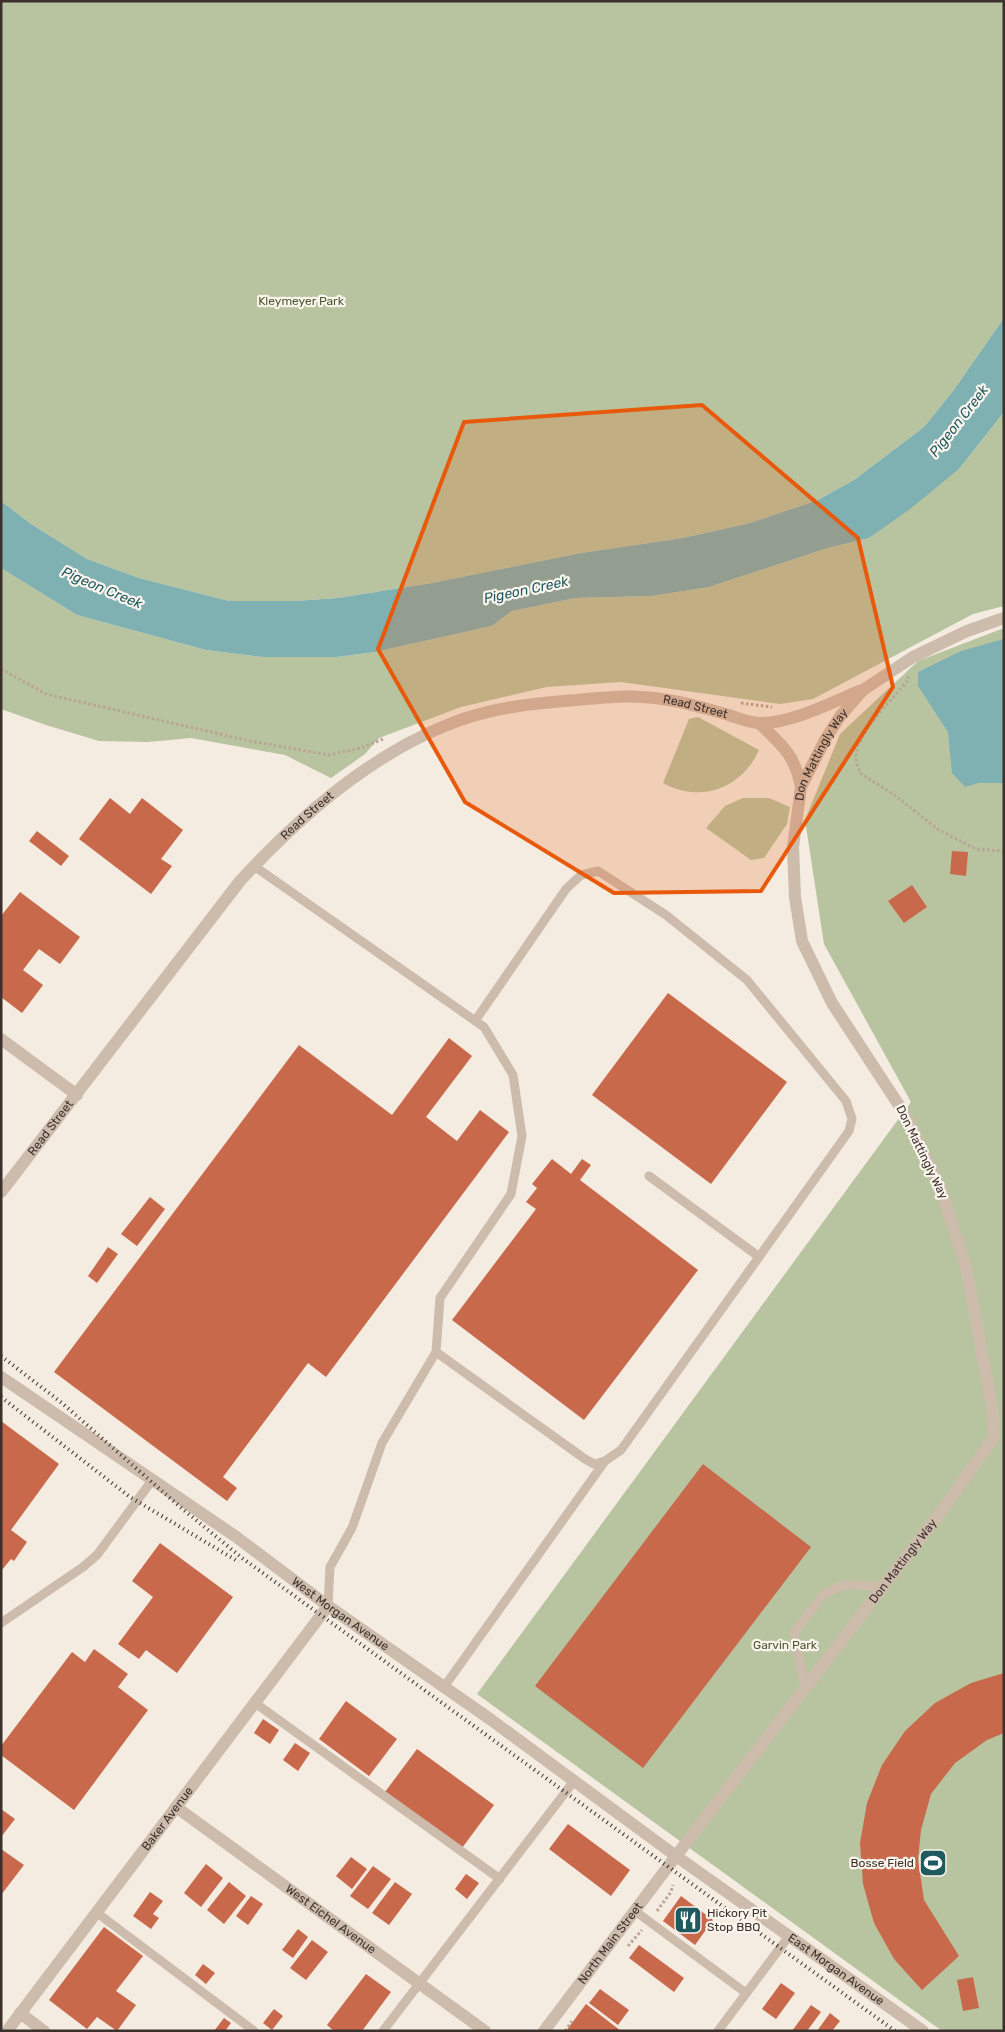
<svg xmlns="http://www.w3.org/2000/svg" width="1005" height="2032" font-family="Rubik,sans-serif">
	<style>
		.green { fill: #b8c4a0 }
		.water { fill: #7fb0b2 }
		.building { fill: #c8694b }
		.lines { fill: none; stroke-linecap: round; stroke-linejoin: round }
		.path { stroke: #b9a596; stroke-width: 3; stroke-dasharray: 2.5 2.5; stroke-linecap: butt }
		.service { stroke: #cdbbac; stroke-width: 9 }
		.minor { stroke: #cdbbac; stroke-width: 12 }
		.tertiary { stroke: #cdbbac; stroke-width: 12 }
		.rail { stroke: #3b302b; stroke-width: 4; stroke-dasharray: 1 4; stroke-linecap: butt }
		.marked { fill: #e8590c; fill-opacity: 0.2; stroke: #e8590c; stroke-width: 4; stroke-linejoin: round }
		.labels { text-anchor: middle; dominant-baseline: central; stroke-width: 4.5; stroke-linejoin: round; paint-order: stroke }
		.park-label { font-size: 12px; fill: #4a5a2e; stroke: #fbf5ee }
		.street-label { font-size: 12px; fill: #3b302b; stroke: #fbf5ee }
		.poi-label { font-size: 12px; fill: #3b302b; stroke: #fbf5ee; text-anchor: end }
		.water-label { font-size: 14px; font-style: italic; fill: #1f5a5e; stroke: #fbf5ee }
	</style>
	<rect width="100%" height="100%" fill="#f4ebe1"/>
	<!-- green -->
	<path class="green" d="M 1,1 L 1004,1 L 1004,318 L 953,391 L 924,427 L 854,480 L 818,500 L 750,523 L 683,538 L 581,553 L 432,583 L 338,598 L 295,601 L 229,601 L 139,578 L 87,559 L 31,524 L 1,501 Z
		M 1004,412 L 1004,606 L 973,614 L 813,699 L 780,704 L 621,682 L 547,687 L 461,707 L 379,738 L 365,754 L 331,778 L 285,755 L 191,738 L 148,742 L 99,741 L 46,725 L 1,709 L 1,568 L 77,615 L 206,650 L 263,657 L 337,657 L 375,652 L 492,626 L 512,611 L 576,598 L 652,596 L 709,587 L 828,548 L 869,538 L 959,469 Z
		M 1004,628 L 1004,2031 L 942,2031 L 477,1694 L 911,1102 L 824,944 L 805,820 L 840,734 L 918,661 Z
		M 698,717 L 759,750 C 742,788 701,804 663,783 L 689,719 Z
		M 743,798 L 769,798 L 790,807 L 787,824 L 764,858 L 751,860 L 706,828 L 725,806 Z"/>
	<!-- water -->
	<path class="water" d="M 1004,318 L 1004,412 L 959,469 L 910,509 L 869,538 L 828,548 L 709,587 L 652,596 L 576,598 L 512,611 L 492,626 L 375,652 L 337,657 L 263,657 L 206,650 L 77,615 L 1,568 L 1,501 L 31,524 L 87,559 L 139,578 L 229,601 L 295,601 L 338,598 L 432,583 L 581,553 L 683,538 L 750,523 L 818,500 L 854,480 L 924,427 L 953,391 Z
		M 1004,639 L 1004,783 L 978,783 L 965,787 L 952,773 L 948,732 L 918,686 L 918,672 L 961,651 Z"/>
	<!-- building -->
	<path class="building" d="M 110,798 L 130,814 L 142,798 L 183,830 L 161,859 L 172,866 L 151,894 L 79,839 Z
		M 37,831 L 69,856 L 61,866 L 29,841 Z
		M 952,851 L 968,852 L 966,876 L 950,874 Z
		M 912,885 L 927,907 L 904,923 L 888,901 Z
		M 20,892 L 80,937 L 60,964 L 39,949 L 23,970 L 43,985 L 22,1013 L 1,997 L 1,916 Z
		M 668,993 L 787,1082 L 711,1184 L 592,1095 Z
		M 449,1038 L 472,1056 L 426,1117 L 457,1141 L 480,1110 L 509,1132 L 326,1377 L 308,1363 L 223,1477 L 237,1488 L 227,1501 L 54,1372 L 299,1045 L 392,1115 Z
		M 552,1159 L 571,1174 L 582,1159 L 591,1165 L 580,1180 L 698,1270 L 584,1420 L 452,1320 L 536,1209 L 526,1202 L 537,1188 L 532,1184 Z
		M 150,1197 L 165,1209 L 137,1246 L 121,1234 Z
		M 108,1247 L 118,1254 L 97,1283 L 88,1276 Z
		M 1,1421 L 59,1464 L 11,1530 L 27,1542 L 14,1561 L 11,1559 L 1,1571 Z
		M 703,1464 L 811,1547 L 643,1768 L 535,1686 Z
		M 160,1543 L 233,1597 L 177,1673 L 146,1650 L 139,1659 L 118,1644 L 153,1597 L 132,1581 Z
		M 94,1649 L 128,1674 L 118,1687 L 148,1710 L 74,1810 L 1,1755 L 1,1746 L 72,1652 L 85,1662 Z
		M 1004,1673 L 1004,1733 L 987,1740 L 955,1763 L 931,1794 L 921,1830 L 918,1859 L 924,1900 L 959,1956 L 922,1990 L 894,1959 L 874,1923 L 863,1884 L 860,1843 L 867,1803 L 882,1765 L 905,1731 L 935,1703 L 971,1683 Z
		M 346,1701 L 397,1739 L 369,1776 L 319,1739 Z
		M 263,1719 L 279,1730 L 270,1744 L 254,1733 Z
		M 295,1743 L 310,1753 L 298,1771 L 283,1760 Z
		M 417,1749 L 494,1805 L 462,1848 L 385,1792 Z
		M 1,1809 L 15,1819 L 1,1837 Z
		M 568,1824 L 630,1870 L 611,1896 L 549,1849 Z
		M 1,1849 L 24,1865 L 1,1895 Z
		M 351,1857 L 367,1869 L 352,1889 L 336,1876 Z
		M 206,1864 L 223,1878 L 201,1907 L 184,1893 Z
		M 373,1866 L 391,1879 L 368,1909 L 350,1896 Z
		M 466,1874 L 479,1883 L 467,1899 L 455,1889 Z
		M 229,1882 L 246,1896 L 224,1924 L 207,1910 Z
		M 395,1882 L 412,1894 L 389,1925 L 372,1913 Z
		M 150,1892 L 163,1901 L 153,1914 L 159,1918 L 151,1929 L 133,1916 Z
		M 251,1896 L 263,1904 L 248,1925 L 236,1916 Z
		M 681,1896 L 713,1920 L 695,1945 L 663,1921 Z
		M 104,1927 L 143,1956 L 116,1991 L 136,2005 L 117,2031 L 97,2017 L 87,2029 L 49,2000 Z
		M 298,1929 L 308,1937 L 293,1958 L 282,1950 Z
		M 312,1940 L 328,1952 L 306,1980 L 290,1968 Z
		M 639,1945 L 684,1978 L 674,1992 L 629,1958 Z
		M 203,1964 L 215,1973 L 206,1984 L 195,1975 Z
		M 366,1974 L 391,1992 L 362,2031 L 334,2031 L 327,2025 Z
		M 973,1977 L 979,2008 L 963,2011 L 957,1980 Z
		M 781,1983 L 795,1993 L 776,2019 L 762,2009 Z
		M 600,1989 L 629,2010 L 618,2025 L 589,2003 Z
		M 586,2004 L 621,2031 L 566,2031 Z
		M 811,2005 L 821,2012 L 807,2031 L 792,2031 Z
		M 274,2009 L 283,2016 L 272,2030 L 263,2023 Z
		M 830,2013 L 840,2021 L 832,2031 L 817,2031 Z
		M 224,2018 L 231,2023 L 225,2031 L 214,2031 Z"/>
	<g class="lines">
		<!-- path -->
		<path class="path" d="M 1,669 L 46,694 L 250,741 L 329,755 L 361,748 L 383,739
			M 908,676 L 908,680 C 893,700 856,732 856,758 C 856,763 859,769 860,773 L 893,794 L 939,830 L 976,849 L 1004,851
			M 741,703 L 772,707
			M 657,1911 L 671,1892 L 673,1885
			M 628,1946 L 642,1930
			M 565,2031 L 572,2021"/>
		<!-- service -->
		<path class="service" d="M 254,866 L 484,1027 L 513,1075 L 522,1136 L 511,1194 L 440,1298 L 436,1352 L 382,1443 L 352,1528 L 330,1567 L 328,1606
			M 649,1176 L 758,1256
			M 436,1352 L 585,1459 L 594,1464 L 605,1461 L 621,1450 L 849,1131 L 852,1119 L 846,1101 L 747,980 L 666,915 L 598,871 L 581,875 L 566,889 L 475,1021
			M 1,1623 L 83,1567 L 97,1555 L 153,1479
			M 444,1687 L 605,1461
			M 805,1688 L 794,1633 L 823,1595 L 842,1585 L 883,1586
			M 255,1703 L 500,1879
			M 635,1911 L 746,1993
			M 96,1912 L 254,2031
			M 383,2031 L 574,1781
			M 718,2031 L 789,1936"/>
		<!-- minor -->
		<g class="minor">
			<path d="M 759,723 C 782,745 795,755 801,787"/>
			<path d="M 1,1039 L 77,1095"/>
			<path id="s1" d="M 1,1192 L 240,881 C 298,818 367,757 447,725 C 488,708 533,703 577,700 C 598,698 620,695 641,697 C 669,698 696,706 722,713 C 734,716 747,723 759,723 C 787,725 833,702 859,691"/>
			<path id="s2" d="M 176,1807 L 485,2031"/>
			<path id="s3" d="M 676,1856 L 946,1505 L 994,1437 L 992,1407 L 966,1267 L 942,1192 L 906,1116 L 832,1003 L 802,941 L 795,897 L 793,847 L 801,787 L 826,738 L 841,715 L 863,690 L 913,657 L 967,631 L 1004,618"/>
			<path d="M 20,2013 L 44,2031"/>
			<path id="s4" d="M 7,2031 L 328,1606"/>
		</g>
		<!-- tertiary -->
		<g class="tertiary">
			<path id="s5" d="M 1,1377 L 235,1536 L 328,1606 L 490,1719 L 676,1856 L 923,2031"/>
			<path id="s6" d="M 544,2031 L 676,1856"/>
		</g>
		<!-- rail -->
		<path class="rail" d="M 1,1356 L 62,1403 L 179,1506 L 242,1558 L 895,2031
			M 1,1397 L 130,1497 L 239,1562"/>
	</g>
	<!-- marked area -->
	<path class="marked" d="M 702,405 L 858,538 L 893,687 L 761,891 L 614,893 L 465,802 L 378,649 L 464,422 Z"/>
	<!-- icons -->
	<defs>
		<g id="stadium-square" transform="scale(1.4375)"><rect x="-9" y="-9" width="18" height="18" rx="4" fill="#1f5a5e" stroke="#fbf5ee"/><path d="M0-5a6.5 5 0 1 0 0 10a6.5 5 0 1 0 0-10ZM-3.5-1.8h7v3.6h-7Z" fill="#fff"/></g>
		<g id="restaurant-square" transform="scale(1.4375)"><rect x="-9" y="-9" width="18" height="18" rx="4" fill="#1f5a5e" stroke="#fbf5ee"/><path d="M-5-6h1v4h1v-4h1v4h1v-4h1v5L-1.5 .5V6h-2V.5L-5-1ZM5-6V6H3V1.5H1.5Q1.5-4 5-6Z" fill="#fff"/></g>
	</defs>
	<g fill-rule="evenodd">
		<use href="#stadium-square" x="933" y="1863"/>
		<use href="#restaurant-square" x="688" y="1920"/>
	</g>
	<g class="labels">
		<!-- park labels -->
		<g class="park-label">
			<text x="301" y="301">Kleymeyer Park</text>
			<text x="785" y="1645">Garvin Park</text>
		</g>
		<!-- street labels -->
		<g class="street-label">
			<text stroke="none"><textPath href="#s1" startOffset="906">Read Street</textPath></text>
			<text stroke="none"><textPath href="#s3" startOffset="1258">Don Mattingly Way</textPath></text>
			<text stroke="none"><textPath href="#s1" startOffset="486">Read Street</textPath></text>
			<text stroke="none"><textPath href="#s1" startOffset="81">Read Street</textPath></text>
			<text transform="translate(922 1152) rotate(64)">Don Mattingly Way</text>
			<text stroke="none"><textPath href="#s3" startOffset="372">Don Mattingly Way</textPath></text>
			<text stroke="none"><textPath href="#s5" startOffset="414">West Morgan Avenue</textPath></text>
			<text stroke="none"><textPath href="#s4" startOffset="266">Baker Avenue</textPath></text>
			<text stroke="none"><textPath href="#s2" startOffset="191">West Eichel Avenue</textPath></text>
			<text stroke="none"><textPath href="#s6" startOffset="110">North Main Street</textPath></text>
			<text stroke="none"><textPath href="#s5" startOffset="1024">East Morgan Avenue</textPath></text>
		</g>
		<!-- poi labels -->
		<g class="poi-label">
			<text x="914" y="1863">Bosse Field</text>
			<text x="707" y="1913" text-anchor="start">Hickory Pit<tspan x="707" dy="14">Stop BBQ</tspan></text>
		</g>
		<!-- water labels -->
		<g class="water-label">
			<text transform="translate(959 421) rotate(-52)">Pigeon Creek</text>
			<text transform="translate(102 588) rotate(23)">Pigeon Creek</text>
			<text transform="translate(526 590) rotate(-12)">Pigeon Creek</text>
		</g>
	</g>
	<!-- border -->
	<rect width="1005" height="2032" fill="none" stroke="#3b302b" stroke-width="5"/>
</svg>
